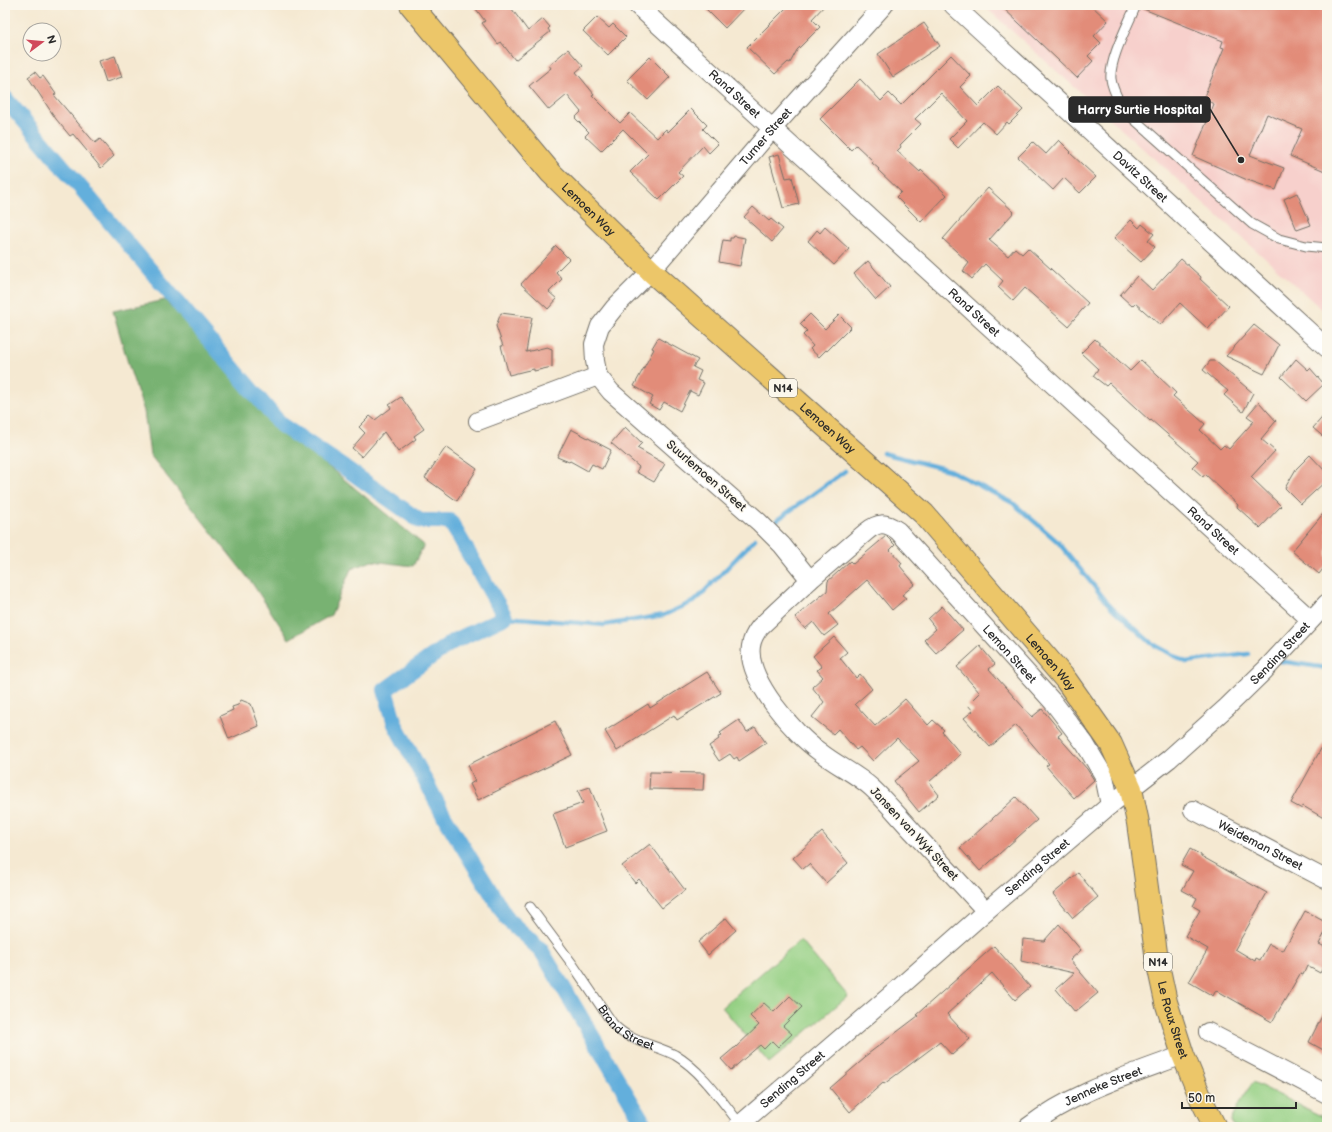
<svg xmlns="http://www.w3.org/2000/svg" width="1332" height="1132" font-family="'Balsamiq Sans',sans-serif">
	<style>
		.built { fill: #f7d0cc }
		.green { fill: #95d084; stroke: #607e58 }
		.forest { fill: #78b272; stroke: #526e4e }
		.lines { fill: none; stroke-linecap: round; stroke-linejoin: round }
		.stream { stroke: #64afdc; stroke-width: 4.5 }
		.canal { stroke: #64afdc; stroke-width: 16 }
		.building { fill: #e28c79 }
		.service-casing { stroke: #726e65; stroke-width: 11 }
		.minor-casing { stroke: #726e65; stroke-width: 20 }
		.trunk-casing { stroke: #726e65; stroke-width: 24 }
		.service { stroke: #fff; stroke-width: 9 }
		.minor { stroke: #fff; stroke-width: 18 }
		.trunk { stroke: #ecc669; stroke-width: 22 }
		.labels { text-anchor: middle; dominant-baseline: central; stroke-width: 3; stroke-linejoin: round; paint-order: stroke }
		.shield { fill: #fbf7ec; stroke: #696865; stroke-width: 1 }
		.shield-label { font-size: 11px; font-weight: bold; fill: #2b2b2b }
		.street-label { font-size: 12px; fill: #2b2b2b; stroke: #fbf7ec }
		.leader { fill: none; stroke: #2b2b2b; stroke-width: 1.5 }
		.callout-dot { fill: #2b2b2b; stroke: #fbf7ec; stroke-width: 1.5 }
		.callout { fill: #2b2b2b; stroke: #2b2b2b; stroke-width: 1.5 }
		.callout-label { font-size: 13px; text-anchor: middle; font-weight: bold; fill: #fff }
	</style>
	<rect width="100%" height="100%" fill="#fbf7ec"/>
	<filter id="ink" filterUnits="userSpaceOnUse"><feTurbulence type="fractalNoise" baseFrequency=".025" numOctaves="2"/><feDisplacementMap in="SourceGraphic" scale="8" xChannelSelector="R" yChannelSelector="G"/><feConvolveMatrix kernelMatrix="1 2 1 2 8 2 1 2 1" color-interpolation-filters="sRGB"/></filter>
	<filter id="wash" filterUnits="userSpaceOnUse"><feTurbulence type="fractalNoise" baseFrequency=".012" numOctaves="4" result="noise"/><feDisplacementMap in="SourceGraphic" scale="16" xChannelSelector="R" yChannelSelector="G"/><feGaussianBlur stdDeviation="0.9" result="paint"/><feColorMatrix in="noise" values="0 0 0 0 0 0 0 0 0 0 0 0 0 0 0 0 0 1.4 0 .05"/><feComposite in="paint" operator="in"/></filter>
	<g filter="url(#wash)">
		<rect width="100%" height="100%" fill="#f5e9d2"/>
		<!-- built -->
		<path class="built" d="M 983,5 L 1327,5 L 1327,314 Z"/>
		<!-- green -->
		<path class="green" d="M 800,940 L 848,996 L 769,1063 L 722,1007 Z
			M 1253,1082 L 1321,1116 L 1327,1120 L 1327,1127 L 1234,1127 L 1231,1121 L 1238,1105 Z"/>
		<!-- forest -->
		<path class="forest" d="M 165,300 L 289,434 L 424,545 L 413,566 L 372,561 L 351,569 L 331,615 L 289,639 L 252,583 L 150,455 L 144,411 L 130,370 L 113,311 Z"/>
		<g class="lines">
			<!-- stream -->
			<path class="stream" d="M 883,453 L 949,470 L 1013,503 L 1058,542 L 1111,607 L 1151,643 L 1186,662 L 1248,654
				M 777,520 L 845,471
				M 505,617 L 604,625 L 664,615 L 695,601 L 755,539
				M 1279,661 L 1327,668"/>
			<!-- canal -->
			<path class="canal" d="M 5,98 L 281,425 L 351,472 L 420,521 L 450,521 L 505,617 L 452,642 L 385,690 L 395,724 L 444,816 L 508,920 L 541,950 L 646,1127"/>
		</g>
		<g id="blocks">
			<!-- building -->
			<path class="building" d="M 473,5 L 509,5 L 528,31 L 543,19 L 550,27 L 548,29 L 550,32 L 515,60 L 501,42 L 498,44 L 482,23 L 485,21 Z
				M 702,5 L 747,5 L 725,28 Z
				M 789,5 L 825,5 L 812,19 L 820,27 L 797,50 L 790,63 L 788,62 L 775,74 L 747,47 Z
				M 1000,5 L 1091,5 L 1108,21 L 1094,36 L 1101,43 L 1088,56 L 1093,61 L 1077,78 Z
				M 1142,5 L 1327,5 L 1327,172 L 1290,156 L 1302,129 L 1267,114 L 1250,155 L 1284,168 L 1276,190 L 1245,179 L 1193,156 L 1214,104 L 1203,99 L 1224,48 L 1221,47 L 1223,41 L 1141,8 Z
				M 597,17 L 609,28 L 613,24 L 626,37 L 608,55 L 583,31 Z
				M 924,23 L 940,46 L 893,77 L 878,54 Z
				M 568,49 L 583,66 L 576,72 L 594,94 L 592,95 L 620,123 L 630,113 L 657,138 L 666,129 L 668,132 L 691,109 L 707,125 L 703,129 L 718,144 L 709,153 L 703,146 L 678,172 L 683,176 L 659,200 L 630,172 L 648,154 L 623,129 L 601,151 L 585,136 L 589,132 L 575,118 L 581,112 L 567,95 L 549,110 L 529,86 L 551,68 L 549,65 Z
				M 951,55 L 971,76 L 960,87 L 978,106 L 998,86 L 1023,110 L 1009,124 L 1007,122 L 996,134 L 983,122 L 958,148 L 949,139 L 967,121 L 941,93 L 915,119 L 921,124 L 900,145 L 901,147 L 897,151 L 920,172 L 921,170 L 947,195 L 921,222 L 896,197 L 901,192 L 878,170 L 879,169 L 872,163 L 873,161 L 856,145 L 851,150 L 820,119 L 860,79 L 881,101 L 889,93 L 901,105 Z
				M 115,56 L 122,77 L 106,82 L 99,61 Z
				M 650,57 L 670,77 L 648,100 L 627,80 Z
				M 35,72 L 40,78 L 43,76 L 56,94 L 54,95 L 95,143 L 100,139 L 114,156 L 101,168 L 73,134 L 70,136 L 56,119 L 28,77 Z
				M 1059,140 L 1071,152 L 1070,153 L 1096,177 L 1080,193 L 1064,178 L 1053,190 L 1018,157 L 1033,142 L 1046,154 Z
				M 779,154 L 786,178 L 792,177 L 799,204 L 783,208 L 769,157 Z
				M 988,188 L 1014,212 L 989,240 L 1008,256 L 1015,248 L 1022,254 L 1028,248 L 1088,303 L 1068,326 L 1025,288 L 1013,301 L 998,287 L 1003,281 L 985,264 L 972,279 L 963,271 L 969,263 L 943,239 Z
				M 1297,193 L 1311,225 L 1297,230 L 1284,199 Z
				M 753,207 L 769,221 L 771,219 L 783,229 L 772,242 L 744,217 Z
				M 1131,220 L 1139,228 L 1142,224 L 1154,234 L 1148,241 L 1155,247 L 1141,262 L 1114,238 Z
				M 825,227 L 849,249 L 834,265 L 808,241 L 817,230 L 820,233 Z
				M 734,236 L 745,238 L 740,266 L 719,262 L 723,240 L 730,241 L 730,238 L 733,238 Z
				M 556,246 L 569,259 L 556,272 L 562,279 L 549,292 L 557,299 L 548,309 L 521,284 Z
				M 1181,259 L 1201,277 L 1200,279 L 1229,306 L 1208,329 L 1180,303 L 1160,325 L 1135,303 L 1132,306 L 1120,295 L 1137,276 L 1152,290 Z
				M 868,261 L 890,287 L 876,300 L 854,274 Z
				M 501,313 L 532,317 L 526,352 L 547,347 L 552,349 L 552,367 L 534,371 L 534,369 L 525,371 L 509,375 L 501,346 L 503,346 L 496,326 Z
				M 810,314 L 825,329 L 839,315 L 851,327 L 827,351 L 826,350 L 819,357 L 810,349 L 813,346 L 803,335 L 807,331 L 800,324 Z
				M 1254,325 L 1279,345 L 1264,374 L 1226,356 Z
				M 658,338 L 698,360 L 693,367 L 701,371 L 697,380 L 704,383 L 698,395 L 690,391 L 680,411 L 664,402 L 659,410 L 649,404 L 653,397 L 634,386 L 654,349 L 652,348 Z
				M 1095,339 L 1130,371 L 1141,360 L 1176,393 L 1173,396 L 1205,424 L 1200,430 L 1220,449 L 1224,445 L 1229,449 L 1254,421 L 1247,416 L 1259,402 L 1276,421 L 1261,439 L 1275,451 L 1251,477 L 1281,506 L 1260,528 L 1237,507 L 1238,505 L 1205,474 L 1203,477 L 1192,467 L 1198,461 L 1151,420 L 1150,421 L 1109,383 L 1106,386 L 1093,376 L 1098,369 L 1081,353 Z
				M 1296,359 L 1308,370 L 1310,368 L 1324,384 L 1306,401 L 1281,377 Z
				M 1210,361 L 1215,361 L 1253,393 L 1243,412 L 1224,395 L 1228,391 L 1203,370 Z
				M 401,397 L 424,429 L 414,436 L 416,439 L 398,452 L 384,432 L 362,457 L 352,448 L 365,433 L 359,427 L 370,416 L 375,420 L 391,408 L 389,405 Z
				M 1327,412 L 1327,440 L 1313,428 Z
				M 625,427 L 642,443 L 637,448 L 665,464 L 654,482 L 636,472 L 639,467 L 611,443 Z
				M 571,429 L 611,450 L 602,469 L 592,464 L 588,471 L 570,461 L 569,462 L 557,457 Z
				M 446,447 L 477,469 L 457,501 L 425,478 Z
				M 1310,455 L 1327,473 L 1327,480 L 1301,504 L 1285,488 L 1296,469 Z
				M 1327,509 L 1327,564 L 1319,574 L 1292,551 Z
				M 886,536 L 895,545 L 890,550 L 902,563 L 900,566 L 915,584 L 902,595 L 906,598 L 892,610 L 867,580 L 829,614 L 838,625 L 824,636 L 813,622 L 805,629 L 795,617 L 827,591 L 828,581 L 850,561 L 853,564 Z
				M 942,606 L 963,630 L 936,653 L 924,640 L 936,629 L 928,619 Z
				M 834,637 L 847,652 L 840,658 L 856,678 L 860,674 L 872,689 L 855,704 L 875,726 L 905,699 L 928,725 L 933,720 L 944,730 L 942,732 L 961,754 L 929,782 L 939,795 L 919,812 L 894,781 L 919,761 L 897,738 L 873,761 L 860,747 L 856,750 L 838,729 L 833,734 L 812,717 L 824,702 L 812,687 L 823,677 L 817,670 L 822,667 L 813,656 Z
				M 980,646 L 995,664 L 989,669 L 1032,717 L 1042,709 L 1062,733 L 1058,736 L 1087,769 L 1094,780 L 1074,798 L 1046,766 L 1049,764 L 1016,725 L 990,747 L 964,718 L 973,711 L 968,705 L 980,693 L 957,667 Z
				M 707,672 L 721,693 L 677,720 L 674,715 L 617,751 L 605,731 L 648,704 L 650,708 Z
				M 241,700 L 251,704 L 259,726 L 229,739 L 220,716 L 233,710 L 232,707 L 238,705 Z
				M 739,720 L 747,732 L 755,727 L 766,743 L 739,761 L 737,757 L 734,759 L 730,754 L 719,761 L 709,746 L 719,739 L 718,737 L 722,735 L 720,733 Z
				M 555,721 L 572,755 L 478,800 L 470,784 L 475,781 L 468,765 Z
				M 1327,738 L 1327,820 L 1303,806 L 1302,809 L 1291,803 Z
				M 650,772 L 704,773 L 703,790 L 649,789 Z
				M 590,787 L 607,831 L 565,847 L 553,814 L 583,803 L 578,791 Z
				M 1016,797 L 1037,820 L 980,871 L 960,848 Z
				M 822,832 L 848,863 L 826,883 L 809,864 L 803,869 L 793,858 Z
				M 650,844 L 685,890 L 662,908 L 639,879 L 635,883 L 622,866 Z
				M 1190,849 L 1201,855 L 1201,856 L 1267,893 L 1235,949 L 1255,961 L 1256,958 L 1260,960 L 1269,944 L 1283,951 L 1305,911 L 1327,923 L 1327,929 L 1319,944 L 1327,948 L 1327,961 L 1320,973 L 1307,966 L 1303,975 L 1300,974 L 1272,1022 L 1216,990 L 1213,996 L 1189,982 L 1208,949 L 1185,936 L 1200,910 L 1193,906 L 1197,898 L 1182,890 L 1193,871 L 1181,865 Z
				M 1078,873 L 1098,897 L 1073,918 L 1053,894 Z
				M 726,918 L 736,930 L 708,955 L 698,942 Z
				M 1059,924 L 1081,950 L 1070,960 L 1098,993 L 1075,1012 L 1056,989 L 1074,973 L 1021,961 L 1023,939 L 1044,941 Z
				M 994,946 L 1030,987 L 1015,1000 L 992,973 L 947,1014 L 970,1039 L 952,1055 L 940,1042 L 884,1084 L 883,1083 L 850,1112 L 830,1088 L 865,1058 L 864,1057 L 918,1016 L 916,1015 Z
				M 790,996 L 802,1007 L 783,1026 L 792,1034 L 778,1047 L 772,1041 L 764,1049 L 760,1045 L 731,1070 L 721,1059 L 734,1048 L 735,1048 L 759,1025 L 750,1016 L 764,1003 L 774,1012 Z
				M 1327,1006 L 1327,1052 L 1309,1042 Z"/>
		</g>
	</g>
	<g filter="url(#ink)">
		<use href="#blocks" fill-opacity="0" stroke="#726e65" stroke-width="1"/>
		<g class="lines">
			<!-- service casing -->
			<g class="service-casing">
				<g id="service">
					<path d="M 1136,5 C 1129,23 1109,59 1111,79 C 1112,88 1117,97 1121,105 C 1125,111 1131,116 1136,121 L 1252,224 L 1279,239 L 1306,246 L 1327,248"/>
					<path id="s1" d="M 530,907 L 573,965 L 613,1024 C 629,1042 654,1044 675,1055 C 702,1071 721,1100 740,1124"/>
				</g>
			</g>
			<!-- minor casing -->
			<g class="minor-casing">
				<g id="minor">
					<path id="s2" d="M 637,5 L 1311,620"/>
					<path id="s3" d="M 953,5 L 1327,348"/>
					<path d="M 478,421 L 598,376"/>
					<path id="s4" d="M 810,580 L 782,545 L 759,522 L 611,392 L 598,376 L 595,361 L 594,344 L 600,326 L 615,307 L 651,271 L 772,129 L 884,5"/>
					<path id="s5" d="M 1193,810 L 1327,880"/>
					<path id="s6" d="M 986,911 C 962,885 938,859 914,833 C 900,818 887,802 872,788 C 857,774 836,765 820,752 C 794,734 746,679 751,646 C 752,639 756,632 760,627 L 810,580 L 866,532 C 878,522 885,522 898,531 L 1053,702 L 1085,744 L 1104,776 L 1110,805"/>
					<path d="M 1208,1032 L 1327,1094"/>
					<path id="s7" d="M 737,1127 L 892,994 L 986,911 L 1110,805 L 1169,759 L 1227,707 L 1265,670 L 1327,603"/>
					<path id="s8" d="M 1028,1127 C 1073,1092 1130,1075 1183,1055"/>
				</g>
			</g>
			<!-- trunk casing -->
			<g class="trunk-casing">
				<g id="trunk">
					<path id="s9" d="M 411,5 L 551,173 L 651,271 L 924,514 L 1066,680 L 1111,744 L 1131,789 L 1138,823 L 1157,960 L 1166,1002 L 1183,1055 L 1202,1101 L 1215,1127"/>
				</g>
			</g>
			<!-- service -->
			<use href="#service" class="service"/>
			<!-- minor -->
			<use href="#minor" class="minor"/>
			<!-- trunk -->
			<use href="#trunk" class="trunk"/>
		</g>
	</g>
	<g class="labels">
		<!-- shield labels -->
		<g class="shield">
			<rect x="769" y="379" width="28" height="18" rx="3"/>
			<rect x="1144" y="953" width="28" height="18" rx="3"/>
		</g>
		<g class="shield-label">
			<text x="783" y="388">N14</text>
			<text x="1158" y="962">N14</text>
		</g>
		<!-- street labels -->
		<g class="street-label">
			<text stroke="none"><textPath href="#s2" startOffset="132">Rand Street</textPath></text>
			<text stroke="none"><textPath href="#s4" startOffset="598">Turner Street</textPath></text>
			<text stroke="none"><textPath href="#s3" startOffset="254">Davitz Street</textPath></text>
			<text stroke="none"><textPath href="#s9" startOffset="271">Lemoen Way</textPath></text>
			<text stroke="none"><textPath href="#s2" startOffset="456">Rand Street</textPath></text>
			<text stroke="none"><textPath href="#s9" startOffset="595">Lemoen Way</textPath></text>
			<text transform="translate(706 476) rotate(41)">Suurlemoen Street</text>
			<text stroke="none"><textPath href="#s2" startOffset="780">Rand Street</textPath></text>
			<text stroke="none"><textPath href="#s7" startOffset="721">Sending Street</textPath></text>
			<text stroke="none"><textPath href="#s6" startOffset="727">Lemon Street</textPath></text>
			<text stroke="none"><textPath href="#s9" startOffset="919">Lemoen Way</textPath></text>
			<text transform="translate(914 834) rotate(47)">Jansen van Wyk Street</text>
			<text stroke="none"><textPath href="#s5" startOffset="76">Weideman Street</textPath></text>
			<text stroke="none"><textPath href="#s7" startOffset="397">Sending Street</textPath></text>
			<text stroke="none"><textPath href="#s9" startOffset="1305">Le Roux Street</textPath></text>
			<text stroke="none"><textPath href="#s1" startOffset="156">Brand Street</textPath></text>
			<text stroke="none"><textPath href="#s7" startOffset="73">Sending Street</textPath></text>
			<text stroke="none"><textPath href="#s8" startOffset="86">Jenneke Street</textPath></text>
		</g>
	</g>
	<!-- callouts -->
	<path class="leader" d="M1241 160L1210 109"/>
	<circle class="callout-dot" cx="1241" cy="160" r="4"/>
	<rect class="callout" x="1069" y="97" width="141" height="25" rx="4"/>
	<g class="callout-label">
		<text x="1140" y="114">Harry Surtie Hospital</text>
	</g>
	<!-- margin -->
	<rect width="1332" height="1132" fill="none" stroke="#fbf7ec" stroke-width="20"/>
	<!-- north arrow -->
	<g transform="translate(42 42) rotate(74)"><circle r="19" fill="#fbf7ec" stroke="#a8a59f"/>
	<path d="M0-3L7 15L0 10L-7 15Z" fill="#d1495b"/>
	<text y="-6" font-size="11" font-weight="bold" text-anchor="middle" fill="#2b2b2b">N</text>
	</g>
	<!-- scale -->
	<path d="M1182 1102v6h114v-6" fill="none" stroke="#2b2b2b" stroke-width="2"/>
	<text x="1188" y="1102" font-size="12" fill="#2b2b2b" stroke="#fbf7ec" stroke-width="3" paint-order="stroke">50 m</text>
</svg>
